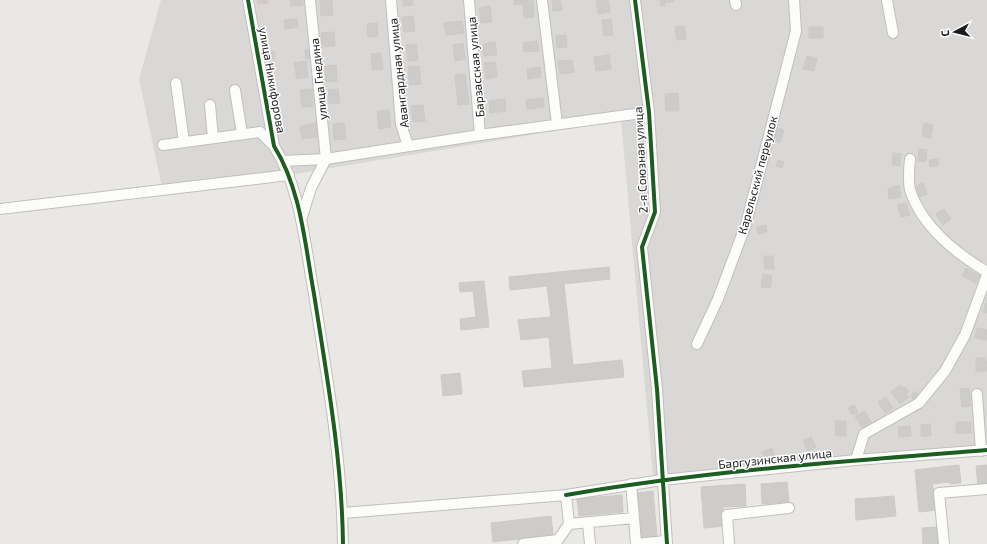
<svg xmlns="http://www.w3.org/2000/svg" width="987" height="544" font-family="'Exo 2',sans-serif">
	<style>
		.residential { fill: #d9d8d6 }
		.building { fill: #ceccca; stroke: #cdcac6 }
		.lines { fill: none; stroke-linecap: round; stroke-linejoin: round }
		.minor-casing { stroke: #c0bfbd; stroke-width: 12 }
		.minor { stroke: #fcfcfb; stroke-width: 10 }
		.cycleway-casing { stroke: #fff; stroke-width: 6 }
		.cycleway { stroke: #1b5e20; stroke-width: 4 }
		.labels { text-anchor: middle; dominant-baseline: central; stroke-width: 3; stroke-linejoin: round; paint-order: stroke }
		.street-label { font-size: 12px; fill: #1c1c1c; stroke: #fff }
	</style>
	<rect width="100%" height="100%" fill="#eae8e4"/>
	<!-- residential -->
	<path class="residential" d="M 161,0 L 987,0 L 987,447 L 653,476 L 621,120 L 289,175 L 162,187 L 139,79 Z"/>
	<!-- building -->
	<path class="building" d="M 257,0 L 268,0 L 268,3 L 258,4 Z
		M 290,0 L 303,0 L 303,5 L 291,6 Z
		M 320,0 L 332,0 L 333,15 L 321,16 Z
		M 403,0 L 412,0 L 413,5 L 403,6 Z
		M 514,0 L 533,1 L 534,17 L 524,18 L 523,4 L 514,5 Z
		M 552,0 L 560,0 L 562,10 L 553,11 Z
		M 596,0 L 608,0 L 610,12 L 598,14 Z
		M 660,0 L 674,0 L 674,1 L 664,3 L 665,6 L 661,6 Z
		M 490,6 L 492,22 L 481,23 L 479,8 Z
		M 413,16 L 415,31 L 404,32 L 402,17 Z
		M 297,19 L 298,27 L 285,29 L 284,20 Z
		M 611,19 L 613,35 L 604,36 L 602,20 Z
		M 462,21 L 464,33 L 446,35 L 444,23 Z
		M 377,23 L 378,36 L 368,37 L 367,24 Z
		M 684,26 L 686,39 L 677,40 L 675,27 Z
		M 809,27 L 823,27 L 823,38 L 809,38 Z
		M 334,32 L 335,46 L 322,47 L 321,33 Z
		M 566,35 L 567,47 L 557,48 L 556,36 Z
		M 537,41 L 539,51 L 524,52 L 523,43 Z
		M 495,42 L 497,55 L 484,56 L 483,44 Z
		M 463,43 L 465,59 L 455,61 L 453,45 Z
		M 416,44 L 418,60 L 408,61 L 406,45 Z
		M 310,49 L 312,58 L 306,59 L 305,50 Z
		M 274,51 L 275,58 L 266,59 L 265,52 Z
		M 381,53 L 383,69 L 372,70 L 371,54 Z
		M 609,55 L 611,69 L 596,71 L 594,57 Z
		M 807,56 L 817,58 L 814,71 L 803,69 Z
		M 572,60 L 574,72 L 560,74 L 558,61 Z
		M 306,61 L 308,77 L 297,79 L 294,63 Z
		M 495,62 L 497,77 L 486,79 L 484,63 Z
		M 336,65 L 337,81 L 326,82 L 325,66 Z
		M 419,66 L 421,84 L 409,85 L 408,67 Z
		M 540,67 L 541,77 L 528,79 L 527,69 Z
		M 465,74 L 469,104 L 458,105 L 455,75 Z
		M 312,89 L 313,106 L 302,107 L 300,90 Z
		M 338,89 L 340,103 L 329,104 L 328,90 Z
		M 678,93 L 679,111 L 666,111 L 665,94 Z
		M 543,98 L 544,107 L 527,109 L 526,100 Z
		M 505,99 L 506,111 L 490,113 L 489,101 Z
		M 423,105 L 425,121 L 413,122 L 411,106 Z
		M 389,110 L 391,127 L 379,129 L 377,111 Z
		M 316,123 L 317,137 L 302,139 L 300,126 Z
		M 344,123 L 346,139 L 334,140 L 333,124 Z
		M 924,123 L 933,125 L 931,138 L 922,136 Z
		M 775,127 L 784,130 L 780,143 L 771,140 Z
		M 919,149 L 927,150 L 926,162 L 918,161 Z
		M 893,153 L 901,154 L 900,166 L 892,165 Z
		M 938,159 L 938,166 L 930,167 L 929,160 Z
		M 778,160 L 784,162 L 782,168 L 776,166 Z
		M 923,183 L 927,194 L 919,197 L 916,186 Z
		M 899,185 L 901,197 L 889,199 L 888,189 Z
		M 906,203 L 910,215 L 901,217 L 897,205 Z
		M 944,209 L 951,219 L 943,225 L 936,214 Z
		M 766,225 L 767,232 L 758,234 L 757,227 Z
		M 764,256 L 773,256 L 774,269 L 765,269 Z
		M 609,267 L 610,279 L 564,284 L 573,365 L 622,360 L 624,377 L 524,387 L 522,371 L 552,368 L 549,337 L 521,340 L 518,320 L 551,317 L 547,286 L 510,290 L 509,277 Z
		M 966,268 L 980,276 L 976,283 L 962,276 Z
		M 763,274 L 772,276 L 770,288 L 761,287 Z
		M 484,281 L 489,327 L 461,330 L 460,319 L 476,317 L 473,291 L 460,292 L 459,283 Z
		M 987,300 L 987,313 L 983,312 Z
		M 977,328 L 987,330 L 987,340 L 975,338 Z
		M 976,358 L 985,358 L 985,362 L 987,362 L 987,371 L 976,372 Z
		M 460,373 L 462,394 L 443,396 L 441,375 Z
		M 900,385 L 902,388 L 905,387 L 909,392 L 906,394 L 909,397 L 900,404 L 891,392 Z
		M 969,388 L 971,406 L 962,407 L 960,389 Z
		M 915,391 L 920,396 L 915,401 L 910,396 Z
		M 886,397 L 893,408 L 885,413 L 878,402 Z
		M 854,405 L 858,412 L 852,415 L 848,408 Z
		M 865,411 L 871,422 L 862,427 L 855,416 Z
		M 835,421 L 846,421 L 846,436 L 836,436 Z
		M 956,422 L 971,422 L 971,433 L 956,433 Z
		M 930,424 L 931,436 L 921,436 L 921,425 Z
		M 910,426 L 911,436 L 899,437 L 898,427 Z
		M 811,437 L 816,447 L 808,451 L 803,441 Z
		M 772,448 L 775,457 L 765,459 L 762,452 Z
		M 959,465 L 961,483 L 950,484 L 949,482 L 932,484 L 938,510 L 919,512 L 915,470 Z
		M 987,465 L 987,486 L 978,486 L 976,466 Z
		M 787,482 L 789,502 L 762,504 L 761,484 Z
		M 745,484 L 746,506 L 723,507 L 725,526 L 704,528 L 701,487 Z
		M 653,491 L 657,536 L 642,537 L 638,493 Z
		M 622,495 L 623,512 L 579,516 L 577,499 Z
		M 894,496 L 896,516 L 856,520 L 855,499 Z
		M 551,516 L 553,535 L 493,542 L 491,523 Z
		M 937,527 L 938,544 L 923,544 L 922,528 Z"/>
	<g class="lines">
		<!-- minor casing -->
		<g class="minor-casing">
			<path id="minor" d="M 248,0 L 274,146 C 301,189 305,245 314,294 C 327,377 342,460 343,544
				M 391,0 L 401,124 L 408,146
				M 469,0 L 480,135
				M 542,0 L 557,124
				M 635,0 L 649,112 L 655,212 L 642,247 L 657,389 L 667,544
				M 735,0 L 736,5
				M 887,0 L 893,33
				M 176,83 L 184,142
				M 235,90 L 242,134
				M 210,105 L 213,138
				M 163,145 L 260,132 L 274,146
				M 910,159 C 909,169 908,181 910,190 C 922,227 956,253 987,272
				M 283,161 L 326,159 L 480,135 L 649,112
				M 0,209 L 289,175
				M 301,220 L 311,188 L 326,159 L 310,0
				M 697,344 L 718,299 L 746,224 L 796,31 L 794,0
				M 977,394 L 981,451
				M 856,460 L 864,434 L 919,403 L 945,371 L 965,335 L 987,275
				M 631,484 L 634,518
				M 343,513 L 566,495 L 662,480 L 856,460 L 987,450
				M 588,523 L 590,544
				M 569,524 L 634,518 L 636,544
				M 523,544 L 558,540 L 569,524 L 566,495
				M 636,544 L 666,541
				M 729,544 L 727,515 L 789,508
				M 944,544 L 939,493 L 987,489"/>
		</g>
		<!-- minor -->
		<use href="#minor" class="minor"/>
		<!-- cycleway casing -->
		<g class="cycleway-casing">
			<path id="cycleway" d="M 248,0 L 274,146 C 301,189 305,245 314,294 C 327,377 342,460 343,544
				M 635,0 L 649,112 L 655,212 L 642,247 L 657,389 L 667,544
				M 566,495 C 705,471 846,461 987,450"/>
		</g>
		<!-- cycleway -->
		<use href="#cycleway" class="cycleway"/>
	</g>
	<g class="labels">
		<!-- street labels -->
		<g class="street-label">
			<text transform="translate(475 67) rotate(-95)">Барзасская улица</text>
			<text transform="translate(398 73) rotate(-96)">Авангардная улица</text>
			<text transform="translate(318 79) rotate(-96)">улица Гнедина</text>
			<text transform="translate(273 80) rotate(80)">улица Никифорова</text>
			<text transform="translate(640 160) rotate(-93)">2-я Союзная улица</text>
			<text transform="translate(757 175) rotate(-75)">Карельский переулок</text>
			<text transform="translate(775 458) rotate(-6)">Баргузинская улица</text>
		</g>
	</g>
	<!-- north arrow -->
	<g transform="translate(955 32) rotate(263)" stroke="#ffffff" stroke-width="3" paint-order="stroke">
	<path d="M0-3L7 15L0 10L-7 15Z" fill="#1c1c1c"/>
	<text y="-6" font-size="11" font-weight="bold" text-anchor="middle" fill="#1c1c1c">С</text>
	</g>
</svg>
